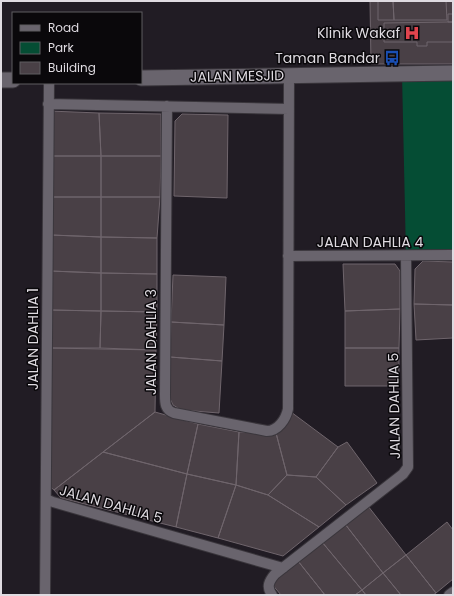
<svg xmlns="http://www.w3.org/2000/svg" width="454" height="596" font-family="Poppins,sans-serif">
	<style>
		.green { fill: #054d34 }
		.building { fill: #494046; stroke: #6f656c }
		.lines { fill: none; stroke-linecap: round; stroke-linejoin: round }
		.minor-casing { stroke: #3a363c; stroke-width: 12 }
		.secondary-casing { stroke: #3a363c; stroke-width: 17 }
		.minor { stroke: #69646d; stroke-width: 10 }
		.secondary { stroke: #69646d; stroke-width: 15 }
		.labels { text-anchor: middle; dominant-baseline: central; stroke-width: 3; stroke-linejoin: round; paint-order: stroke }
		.poi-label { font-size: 14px; fill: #dfdbe1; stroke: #0a080b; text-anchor: end }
		.street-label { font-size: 14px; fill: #dfdbe1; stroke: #0a080b }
	</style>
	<rect width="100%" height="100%" fill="#211c24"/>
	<!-- green -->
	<path class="green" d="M 453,73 L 453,255 L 406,256 L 402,74 Z"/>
	<!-- building -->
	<path class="building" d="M 370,1 L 453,1 L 453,64 L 371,64 Z
		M 378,1 L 393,1 L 394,20 L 378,20 Z
		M 393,1 L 446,1 L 447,20 L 394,20 Z
		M 448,14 L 453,14 L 453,22 L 448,22 Z
		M 448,22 L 453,22 L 453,42 L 427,42 L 427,46 L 417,46 L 417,42 L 384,42 L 384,23 Z
		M 49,111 L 99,113 L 101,156 L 50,156 Z
		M 99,113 L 161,114 L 161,156 L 101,156 Z
		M 182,114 L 228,115 L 227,198 L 174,196 L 175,121 Z
		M 50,156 L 101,156 L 101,197 L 51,197 Z
		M 101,156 L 161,156 L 160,197 L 101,197 Z
		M 51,197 L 101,197 L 101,237 L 51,235 Z
		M 101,197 L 160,197 L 157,238 L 101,237 Z
		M 51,235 L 101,237 L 101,273 L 50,271 Z
		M 101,237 L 157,238 L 157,274 L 101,273 Z
		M 423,261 L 453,262 L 453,305 L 414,304 L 415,269 Z
		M 343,264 L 395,264 L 400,271 L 400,309 L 345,311 Z
		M 50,271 L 101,273 L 101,311 L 50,310 Z
		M 101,273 L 157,274 L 157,312 L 101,311 Z
		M 173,275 L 226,277 L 224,325 L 171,322 Z
		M 414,304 L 453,305 L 453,338 L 416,340 Z
		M 400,309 L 399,348 L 345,348 L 345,311 Z
		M 50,310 L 101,311 L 100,348 L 50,348 Z
		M 101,311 L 157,312 L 156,350 L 100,348 Z
		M 171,322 L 224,325 L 222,361 L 170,357 Z
		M 50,348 L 156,350 L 155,412 L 54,490 L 48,485 Z
		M 345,348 L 399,348 L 399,386 L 345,386 Z
		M 170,357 L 222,361 L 219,413 L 181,410 L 173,405 L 167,392 Z
		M 155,412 L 198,424 L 187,474 L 103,452 Z
		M 291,412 L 338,447 L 316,477 L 287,475 L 276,433 Z
		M 198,424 L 239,432 L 236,485 L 187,474 Z
		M 239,432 L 276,433 L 287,475 L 268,495 L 236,485 Z
		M 347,442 L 377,483 L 346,505 L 316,477 L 338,447 Z
		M 103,452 L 187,474 L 176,527 L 61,498 L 54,490 Z
		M 187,474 L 236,485 L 218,538 L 176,527 Z
		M 287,475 L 316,477 L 346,505 L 319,527 L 268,495 Z
		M 236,485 L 268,495 L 319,527 L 283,556 L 218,538 Z
		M 368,506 L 406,555 L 383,573 L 345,524 Z
		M 447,522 L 453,530 L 453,579 L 436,593 L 406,555 Z
		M 345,524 L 383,573 L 362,590 L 322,542 Z
		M 322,542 L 362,590 L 355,595 L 325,595 L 298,561 Z
		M 406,555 L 436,593 L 433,595 L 401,595 L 383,573 Z
		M 298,561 L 325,595 L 281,595 L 271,583 Z
		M 383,573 L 401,595 L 366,595 L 362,590 Z
		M 362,590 L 366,595 L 355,595 Z"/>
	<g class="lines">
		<!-- minor casing -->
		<g class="minor-casing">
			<path id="minor" d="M 48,104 L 289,109
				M 167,106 L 165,395 C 165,403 165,410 174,413 L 267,431 C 278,431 286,419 288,409 L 289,76
				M 288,256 L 453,255
				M 46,499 L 53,502 L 283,568
				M 45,595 L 49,83
				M 272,595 C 266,587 269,581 275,574 L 403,474 L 408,467 L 406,256
				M 449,595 L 453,592"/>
		</g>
		<!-- secondary casing -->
		<g class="secondary-casing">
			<path id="secondary" d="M 141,78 L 453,73
				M 1,80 L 13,80"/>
		</g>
		<!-- minor -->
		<use href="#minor" class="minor"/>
		<!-- secondary -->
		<use href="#secondary" class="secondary"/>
	</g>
	<!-- icons -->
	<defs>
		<g id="hospital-bare" transform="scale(1.2)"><path d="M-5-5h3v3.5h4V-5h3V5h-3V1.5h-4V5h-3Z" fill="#e0444e" stroke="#0a080b" stroke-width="2.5" paint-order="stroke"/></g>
		<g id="bus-bare" transform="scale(1.2)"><path d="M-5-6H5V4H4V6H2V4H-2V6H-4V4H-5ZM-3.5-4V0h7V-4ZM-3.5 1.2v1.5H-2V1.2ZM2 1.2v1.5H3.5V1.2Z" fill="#1a4fb4" stroke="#0a080b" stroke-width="2.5" paint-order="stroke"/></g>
	</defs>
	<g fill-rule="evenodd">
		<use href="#hospital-bare" x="412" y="33"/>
		<use href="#bus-bare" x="392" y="58"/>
	</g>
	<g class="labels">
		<!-- poi labels -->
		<g class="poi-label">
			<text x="400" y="33">Klinik Wakaf</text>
			<text x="380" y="58">Taman Bandar</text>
		</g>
		<!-- street labels -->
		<g class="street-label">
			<text transform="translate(237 76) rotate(-1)">JALAN MESJID</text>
			<text x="370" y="242">JALAN DAHLIA 4</text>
			<text transform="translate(33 339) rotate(-90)">JALAN DAHLIA 1</text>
			<text transform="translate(151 342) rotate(-90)">JALAN DAHLIA 3</text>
			<text transform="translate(394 406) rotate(-91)">JALAN DAHLIA 5</text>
			<text transform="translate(111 504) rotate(16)">JALAN DAHLIA 5</text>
		</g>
	</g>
	<!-- border -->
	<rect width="454" height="596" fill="none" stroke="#dfdbe1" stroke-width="4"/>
	<!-- legend -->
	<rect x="12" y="12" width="130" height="72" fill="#0a080b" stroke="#5f5c61"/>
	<rect x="20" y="25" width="20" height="6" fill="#69646d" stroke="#5f5c61"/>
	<text x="48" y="32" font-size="12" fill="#dfdbe1">Road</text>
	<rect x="20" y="42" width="20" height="12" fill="#054d34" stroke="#5f5c61"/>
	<text x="48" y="52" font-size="12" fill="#dfdbe1">Park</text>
	<rect x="20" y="62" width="20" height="12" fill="#494046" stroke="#5f5c61"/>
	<text x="48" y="72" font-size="12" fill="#dfdbe1">Building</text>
</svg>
